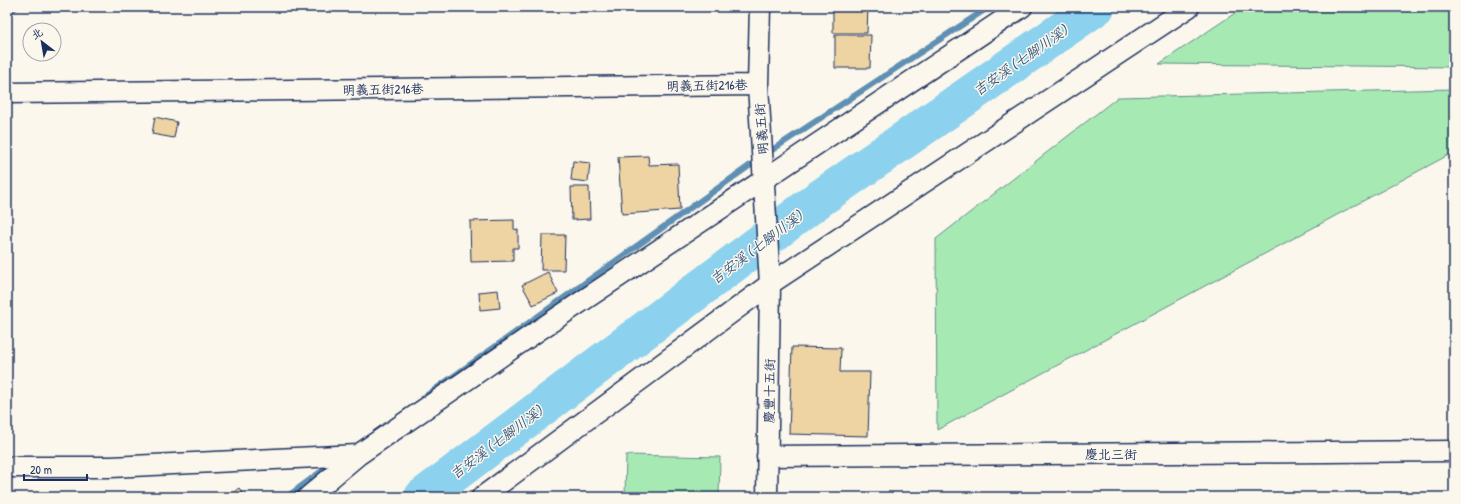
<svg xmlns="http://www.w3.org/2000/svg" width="1461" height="504" font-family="'Patrick Hand','LXGW WenKai TC',sans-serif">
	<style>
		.green { fill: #a7e9b3; stroke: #618c88 }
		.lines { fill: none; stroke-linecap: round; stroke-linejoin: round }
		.stream { stroke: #5f90b4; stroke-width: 6 }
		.river { stroke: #8cd1ee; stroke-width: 38 }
		.building { fill: #eed3a3; stroke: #1b2f5e }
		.minor-casing { stroke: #1b2f5e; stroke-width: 23 }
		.minor { stroke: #fbf7ec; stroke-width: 20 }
		.labels { text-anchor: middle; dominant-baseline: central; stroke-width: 3; stroke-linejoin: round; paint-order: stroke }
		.street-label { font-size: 13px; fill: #1b2f5e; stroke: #fbf7ec }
		.water-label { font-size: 14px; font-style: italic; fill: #375882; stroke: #fbf7ec }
	</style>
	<rect width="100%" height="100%" fill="#fbf7ec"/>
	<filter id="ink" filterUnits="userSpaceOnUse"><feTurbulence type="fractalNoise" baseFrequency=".025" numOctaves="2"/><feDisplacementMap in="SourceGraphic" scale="8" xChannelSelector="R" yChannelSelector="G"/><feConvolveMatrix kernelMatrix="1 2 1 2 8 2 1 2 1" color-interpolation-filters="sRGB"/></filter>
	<g filter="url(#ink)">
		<!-- green -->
		<path class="green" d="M 1244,7 L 1454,7 L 1454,67 L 1159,64 Z
			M 1454,89 L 1454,152 L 937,430 L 936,239 L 1118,97 Z
			M 626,455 L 720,457 L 719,497 L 625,497 Z"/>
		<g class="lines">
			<!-- stream -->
			<path class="stream" d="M 7,13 L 16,7
				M 766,154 L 989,7
				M 423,398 L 759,159
				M 287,497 L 334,462"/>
			<!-- river -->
			<path class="river" d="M 423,497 L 819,199 L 1096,7"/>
		</g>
		<!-- building -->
		<path class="building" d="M 833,7 L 868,7 L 867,33 L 833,33 Z
			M 835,35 L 871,35 L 870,68 L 835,68 Z
			M 155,117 L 177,122 L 174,138 L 152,134 Z
			M 648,156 L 649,165 L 678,164 L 680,210 L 622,214 L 618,157 Z
			M 573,161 L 590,163 L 588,182 L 571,180 Z
			M 571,187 L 589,187 L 590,219 L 572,220 Z
			M 514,220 L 514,229 L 518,230 L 518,248 L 513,248 L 513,261 L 471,262 L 470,221 Z
			M 542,235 L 565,235 L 564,270 L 541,270 Z
			M 548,272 L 558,293 L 533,305 L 522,285 Z
			M 498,290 L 500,308 L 480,310 L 479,292 Z
			M 792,347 L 841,348 L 840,372 L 870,372 L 868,436 L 789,434 Z
			M 239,488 L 245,497 L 227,497 Z
			M 829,494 L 848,497 L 828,497 Z"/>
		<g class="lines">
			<!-- minor casing -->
			<g class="minor-casing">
				<path id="minor" d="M 760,7 L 758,85 L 770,284 L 767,497
					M 7,93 L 758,85
					M 767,456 L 1454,451
					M 7,467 L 111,467 L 358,455
					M 308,497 L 358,455 L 539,330 L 1022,7
					M 482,497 L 770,284 L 1189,7"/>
			</g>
			<!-- minor -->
			<use href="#minor" class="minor"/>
		</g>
	</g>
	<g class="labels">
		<!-- street labels -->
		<g class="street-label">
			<text transform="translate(707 85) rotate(-1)">明義五街216巷</text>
			<text transform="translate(383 89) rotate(-1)">明義五街216巷</text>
			<text transform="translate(761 129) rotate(-94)">明義五街</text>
			<text transform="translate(769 391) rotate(-89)">慶豐十五街</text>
			<text x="1111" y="454">慶北三街</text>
		</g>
		<!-- water labels -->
		<g class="water-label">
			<text transform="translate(1020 60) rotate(-35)">吉安溪 (七腳川溪)</text>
			<text transform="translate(756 247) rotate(-37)">吉安溪 (七腳川溪)</text>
			<text transform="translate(496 442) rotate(-37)">吉安溪 (七腳川溪)</text>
		</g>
	</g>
	<!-- margin -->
	<rect width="1461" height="504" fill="none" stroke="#fbf7ec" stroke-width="24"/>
	<rect x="12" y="12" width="1437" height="480" fill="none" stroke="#1b2f5e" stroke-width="1.5" filter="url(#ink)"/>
	<!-- north arrow -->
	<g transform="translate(42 42) rotate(329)"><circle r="19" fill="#fbf7ec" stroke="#a1a7b3"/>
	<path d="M0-3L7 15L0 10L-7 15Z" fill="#1b2f5e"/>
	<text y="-6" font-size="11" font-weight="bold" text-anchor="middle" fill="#1b2f5e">北</text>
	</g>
	<!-- scale -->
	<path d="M24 474v6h63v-6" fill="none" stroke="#1b2f5e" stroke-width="2"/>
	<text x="30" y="474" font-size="12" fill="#1b2f5e" stroke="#fbf7ec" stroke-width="3" paint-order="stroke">20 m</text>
</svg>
